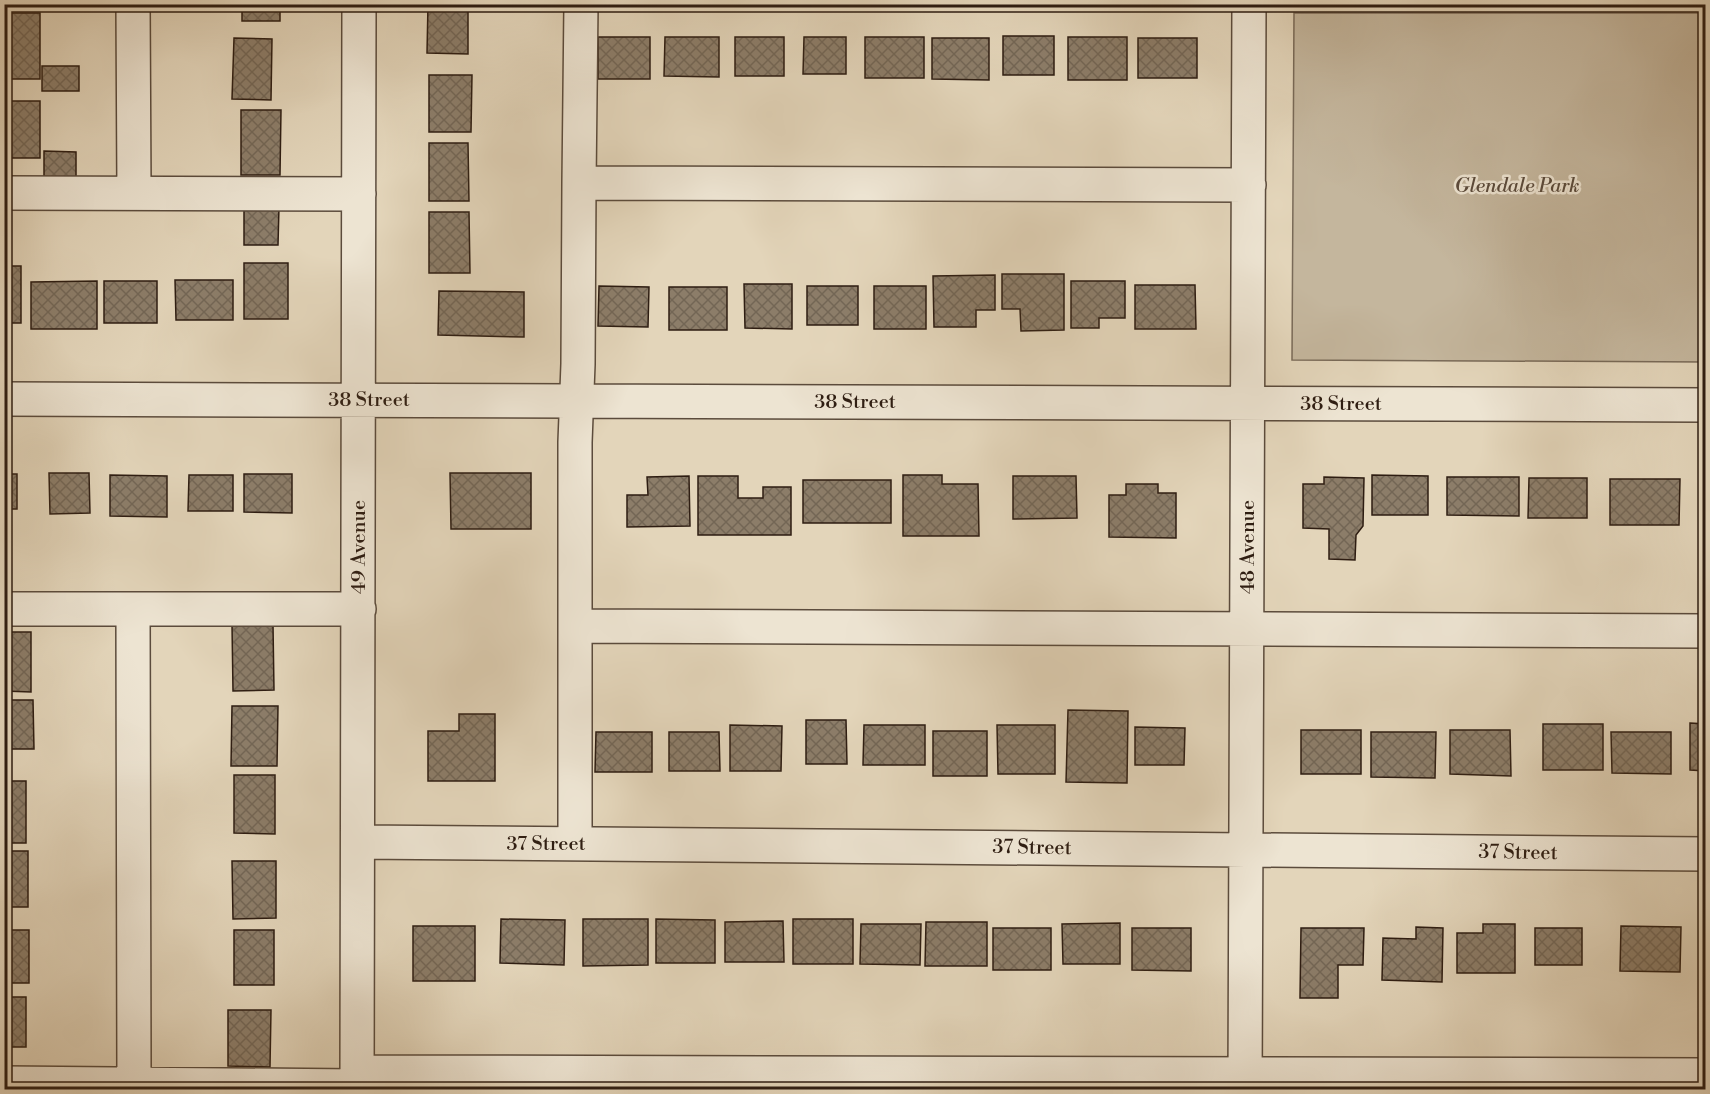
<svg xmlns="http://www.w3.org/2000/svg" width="1710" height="1094" font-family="'Libre Bodoni',serif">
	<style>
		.park { fill: #c4b69d; stroke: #796a58; stroke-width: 1.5 }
		.building { fill: url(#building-cross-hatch); stroke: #2e1d12; stroke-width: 1.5 }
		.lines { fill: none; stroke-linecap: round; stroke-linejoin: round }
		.minor-casing { stroke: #5b4b3c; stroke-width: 36 }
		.minor { stroke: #ede4d2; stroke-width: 33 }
		.labels { text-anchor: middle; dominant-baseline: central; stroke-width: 5; stroke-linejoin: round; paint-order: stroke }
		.park-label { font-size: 20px; font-style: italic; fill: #5b4b3c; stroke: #ede4d2 }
		.street-label { font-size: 20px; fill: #2e1d12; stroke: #ede4d2 }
	</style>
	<defs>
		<pattern id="building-cross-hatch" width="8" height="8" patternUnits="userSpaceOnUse" patternTransform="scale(1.5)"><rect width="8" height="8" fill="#8c7d69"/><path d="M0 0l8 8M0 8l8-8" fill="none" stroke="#736655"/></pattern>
	</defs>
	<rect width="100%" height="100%" fill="#e3d5ba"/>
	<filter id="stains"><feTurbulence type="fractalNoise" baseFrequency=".00333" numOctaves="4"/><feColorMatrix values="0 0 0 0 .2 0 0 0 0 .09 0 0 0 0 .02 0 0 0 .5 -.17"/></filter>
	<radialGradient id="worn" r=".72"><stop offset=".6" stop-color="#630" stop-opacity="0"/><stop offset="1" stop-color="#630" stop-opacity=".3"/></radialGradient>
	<!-- park -->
	<path class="park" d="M 1294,13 L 1705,13 L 1705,362 L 1292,360 Z"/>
	<!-- building -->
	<path class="building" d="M 242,4 L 280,4 L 280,21 L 242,21 Z
		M 428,4 L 468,4 L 468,54 L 427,53 Z
		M 4,13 L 40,13 L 40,79 L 4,79 Z
		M 1003,36 L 1054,36 L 1054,75 L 1003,75 Z
		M 598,37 L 650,37 L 650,79 L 598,79 Z
		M 665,37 L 719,37 L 719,77 L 664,76 Z
		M 735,37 L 784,37 L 784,76 L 735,76 Z
		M 804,37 L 846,37 L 846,74 L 803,74 Z
		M 865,37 L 924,37 L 924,78 L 865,78 Z
		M 1068,37 L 1127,37 L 1127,80 L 1068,80 Z
		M 234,38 L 272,39 L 271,100 L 232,99 Z
		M 932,38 L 989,38 L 989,80 L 932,79 Z
		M 1138,38 L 1197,38 L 1197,78 L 1138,78 Z
		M 42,66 L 79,66 L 79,91 L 42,91 Z
		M 429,75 L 472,75 L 471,132 L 429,132 Z
		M 4,101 L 40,101 L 40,158 L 4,158 Z
		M 241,110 L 281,110 L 280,175 L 241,175 Z
		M 429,143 L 468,143 L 469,201 L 429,201 Z
		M 44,151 L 76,152 L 76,177 L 44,177 Z
		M 244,207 L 279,207 L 278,245 L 244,245 Z
		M 429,212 L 469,212 L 470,273 L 429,273 Z
		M 244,263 L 288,263 L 288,319 L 244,319 Z
		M 4,266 L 21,266 L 21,323 L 4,323 Z
		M 1002,274 L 1064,274 L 1064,330 L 1021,331 L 1020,309 L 1002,309 Z
		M 995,275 L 995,310 L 976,310 L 976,327 L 934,327 L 933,276 Z
		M 175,280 L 233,280 L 233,320 L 176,320 Z
		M 97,281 L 97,329 L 31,329 L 31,282 Z
		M 104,281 L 157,281 L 157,323 L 104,323 Z
		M 1071,281 L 1125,281 L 1125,318 L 1099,318 L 1099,328 L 1071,328 Z
		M 744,284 L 792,284 L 792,329 L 745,328 Z
		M 1135,285 L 1195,285 L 1196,329 L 1135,329 Z
		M 599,286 L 649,287 L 648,327 L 598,326 Z
		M 807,286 L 858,286 L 858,325 L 807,325 Z
		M 874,286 L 926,286 L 926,329 L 874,329 Z
		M 669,287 L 727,287 L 727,330 L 669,330 Z
		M 439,291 L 524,292 L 524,337 L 438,335 Z
		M 49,473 L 89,473 L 90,513 L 50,514 Z
		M 450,473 L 531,473 L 531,529 L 451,529 Z
		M 4,474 L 17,474 L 17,509 L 4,509 Z
		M 244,474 L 292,474 L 292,513 L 244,512 Z
		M 110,475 L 167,476 L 167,517 L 110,516 Z
		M 189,475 L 233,475 L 233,511 L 188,511 Z
		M 903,475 L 942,475 L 942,484 L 978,484 L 979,536 L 903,536 Z
		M 1372,475 L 1428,476 L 1428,515 L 1372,515 Z
		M 689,476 L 690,526 L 627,527 L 627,495 L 648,495 L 647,477 Z
		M 698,476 L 738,476 L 738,498 L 763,498 L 763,487 L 791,487 L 791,535 L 698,535 Z
		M 1013,476 L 1076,476 L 1077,518 L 1013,519 Z
		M 1324,477 L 1364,478 L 1363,526 L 1356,535 L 1355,560 L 1329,559 L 1329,529 L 1303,528 L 1303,484 L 1324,484 Z
		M 1447,477 L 1519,477 L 1519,516 L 1447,515 Z
		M 1529,478 L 1587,478 L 1587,518 L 1528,518 Z
		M 1610,479 L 1680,479 L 1679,525 L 1610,525 Z
		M 803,480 L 891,480 L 891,523 L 803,523 Z
		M 1126,484 L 1158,484 L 1158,493 L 1176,493 L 1176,538 L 1109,537 L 1109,495 L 1126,495 Z
		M 232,625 L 273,625 L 274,690 L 233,691 Z
		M 4,632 L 31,632 L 31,692 L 4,691 Z
		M 4,700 L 33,700 L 34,749 L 4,749 Z
		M 232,706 L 278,706 L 277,766 L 231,766 Z
		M 1068,710 L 1128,711 L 1127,783 L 1066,782 Z
		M 459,714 L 495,714 L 495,781 L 428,781 L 428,731 L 459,731 Z
		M 806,720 L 846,720 L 847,764 L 806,764 Z
		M 1690,723 L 1706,724 L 1706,771 L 1690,770 Z
		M 1543,724 L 1603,724 L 1603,770 L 1543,770 Z
		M 730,725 L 782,726 L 781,771 L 730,771 Z
		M 864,725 L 925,725 L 925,765 L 863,765 Z
		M 997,725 L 1055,725 L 1055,774 L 998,774 Z
		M 1135,727 L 1185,728 L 1184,765 L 1135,765 Z
		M 1301,730 L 1361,730 L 1361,774 L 1301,774 Z
		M 1450,730 L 1510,730 L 1511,776 L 1450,774 Z
		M 933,731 L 987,731 L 987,776 L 933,776 Z
		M 596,732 L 652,732 L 652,772 L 595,772 Z
		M 669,732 L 719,732 L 720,771 L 669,771 Z
		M 1371,732 L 1436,732 L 1435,778 L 1371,777 Z
		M 1611,732 L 1671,732 L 1671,774 L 1612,773 Z
		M 234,775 L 275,775 L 275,834 L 234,833 Z
		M 4,781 L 26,781 L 26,843 L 4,843 Z
		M 4,851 L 28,851 L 28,907 L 4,907 Z
		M 232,861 L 276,861 L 276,918 L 233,919 Z
		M 501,919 L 565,920 L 564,965 L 500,963 Z
		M 583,919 L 648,919 L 648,965 L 583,966 Z
		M 656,919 L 715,920 L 715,963 L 656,963 Z
		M 793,919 L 853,919 L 853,964 L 793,964 Z
		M 783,921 L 784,962 L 725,962 L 725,922 Z
		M 926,922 L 987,922 L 987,966 L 925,966 Z
		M 1120,923 L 1120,964 L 1063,964 L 1062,924 Z
		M 861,924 L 921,924 L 920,965 L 860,964 Z
		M 1483,924 L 1515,924 L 1515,973 L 1457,973 L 1457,933 L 1483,933 Z
		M 413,926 L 475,926 L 475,981 L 413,981 Z
		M 1621,926 L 1681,927 L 1680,972 L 1620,971 Z
		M 1704,926 L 1706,926 L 1706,965 L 1704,965 Z
		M 1416,927 L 1443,928 L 1442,982 L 1382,980 L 1383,938 L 1416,939 Z
		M 993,928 L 1051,928 L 1051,970 L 993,970 Z
		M 1132,928 L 1191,928 L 1191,971 L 1132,970 Z
		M 1301,928 L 1364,928 L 1363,965 L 1338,965 L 1338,998 L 1300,998 Z
		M 1535,928 L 1582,928 L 1582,965 L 1535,965 Z
		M 4,930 L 29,930 L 29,983 L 4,983 Z
		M 234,930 L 274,930 L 274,985 L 234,985 Z
		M 4,997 L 26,997 L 26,1047 L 4,1047 Z
		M 228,1010 L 271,1010 L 270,1067 L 228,1066 Z"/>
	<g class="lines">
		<!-- minor casing -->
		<g class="minor-casing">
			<path id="minor" d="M 133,4 L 134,193
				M 581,4 L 579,183 L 1249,185
				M 4,193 L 359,194
				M 4,399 L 1706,405
				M 4,609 L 359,609
				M 133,609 L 134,1084
				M 575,626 L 1706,631
				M 358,842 L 1706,854
				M 575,844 L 575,442 L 578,364 L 579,183
				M 357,1072 L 1706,1075
				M 4,1083 L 357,1086
				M 357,1090 L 359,4
				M 1245,1090 L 1249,4"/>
		</g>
		<!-- minor -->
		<use href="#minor" class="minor"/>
	</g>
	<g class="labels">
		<!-- park labels -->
		<g class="park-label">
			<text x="1517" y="186">Glendale Park</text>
		</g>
		<!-- street labels -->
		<g class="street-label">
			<text x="369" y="400">38 Street</text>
			<text x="855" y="402">38 Street</text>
			<text x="1341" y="404">38 Street</text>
			<text transform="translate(359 547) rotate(-90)">49 Avenue</text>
			<text transform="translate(1248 547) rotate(-90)">48 Avenue</text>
			<text x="546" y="844">37 Street</text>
			<text transform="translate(1032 848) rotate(1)">37 Street</text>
			<text transform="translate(1518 853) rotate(1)">37 Street</text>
		</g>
	</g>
	<!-- margin -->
	<rect width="1710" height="1094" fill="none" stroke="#e3d5ba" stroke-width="24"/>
	<rect x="6" y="6" width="1698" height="1082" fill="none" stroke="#2e1d12" stroke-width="3"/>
	<rect x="12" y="12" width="1686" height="1070" fill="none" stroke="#2e1d12" stroke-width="1.5"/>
	<rect width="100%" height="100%" filter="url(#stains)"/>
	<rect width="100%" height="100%" fill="url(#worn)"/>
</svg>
